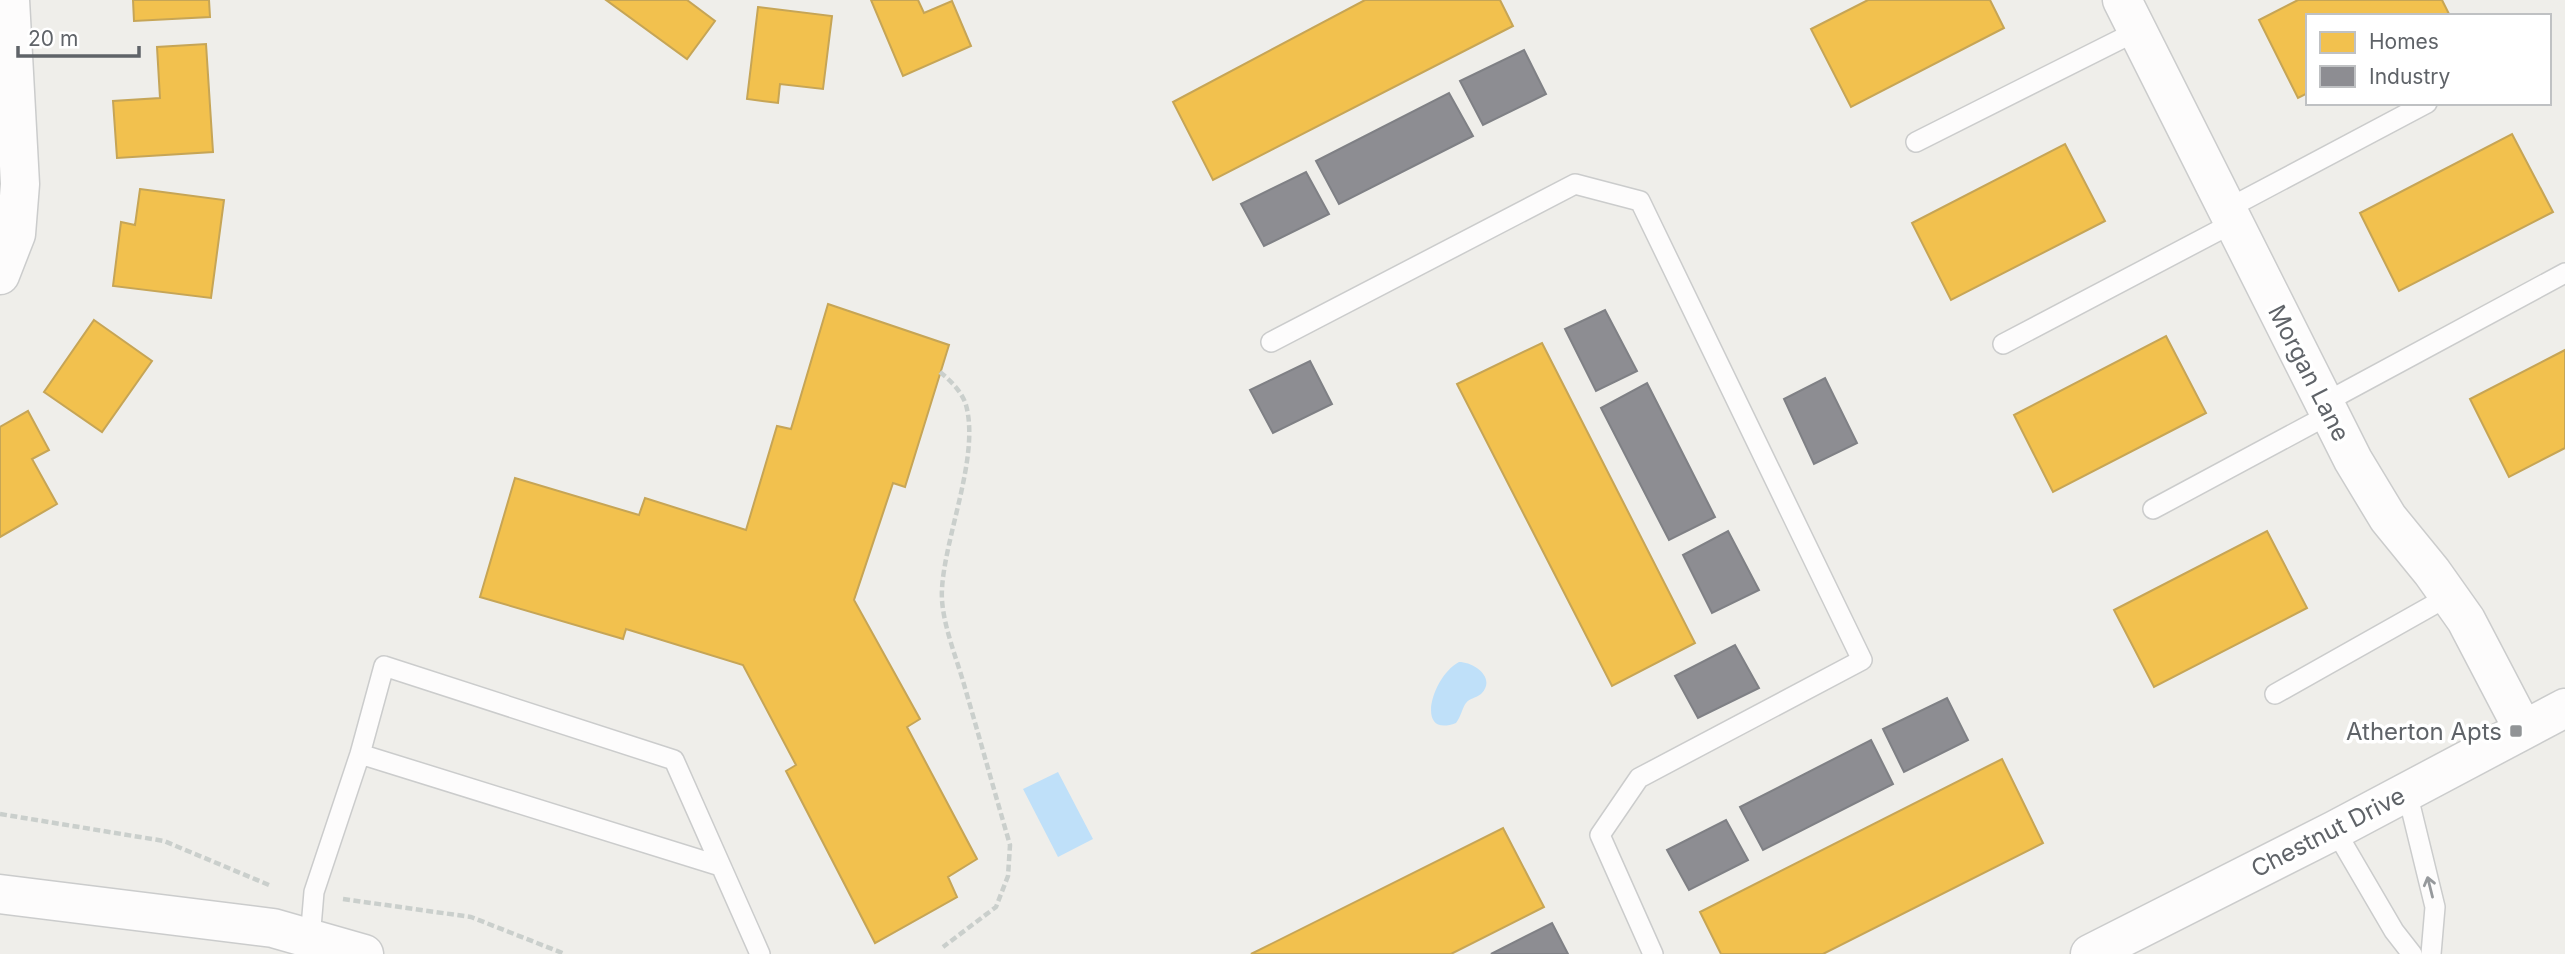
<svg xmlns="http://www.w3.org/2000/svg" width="2565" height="954" font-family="Inter,sans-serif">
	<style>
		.water { fill: #bfe0f9 }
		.homes { fill: #f2c14e; stroke: #c6a556; stroke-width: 2 }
		.industry { fill: #8d8d92; stroke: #7f8085; stroke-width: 2 }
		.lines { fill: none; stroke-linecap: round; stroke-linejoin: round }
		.service-casing { stroke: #cbcccc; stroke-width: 22 }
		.minor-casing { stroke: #cbcccc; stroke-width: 41 }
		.tertiary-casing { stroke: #cbcccc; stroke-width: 41 }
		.path { stroke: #cacfcc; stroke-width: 4.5; stroke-dasharray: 7 3.5; stroke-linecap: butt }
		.service { stroke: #fdfcfc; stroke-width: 19 }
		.minor { stroke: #fdfcfc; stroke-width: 38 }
		.tertiary { stroke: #fdfcfc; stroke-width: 38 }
		.oneway { stroke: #96999c }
		.poi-dot { fill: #919496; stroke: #fff; stroke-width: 2.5 }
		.labels { text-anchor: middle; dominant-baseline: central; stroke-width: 7; stroke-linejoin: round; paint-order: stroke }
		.street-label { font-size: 24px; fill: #5f6368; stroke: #fff }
		.poi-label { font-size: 24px; fill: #5f6368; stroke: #fff; text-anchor: end }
	</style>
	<rect width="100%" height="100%" fill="#efeeea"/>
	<!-- water -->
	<path class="water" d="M 1459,662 C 1474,662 1497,678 1481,694 C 1476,698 1470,698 1466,703 C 1462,708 1461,717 1456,723 C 1414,739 1432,676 1459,662 Z
		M 1058,772 L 1093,839 L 1058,857 L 1023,789 Z"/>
	<!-- homes -->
	<path class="homes" d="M 133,0 L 209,0 L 210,17 L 134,21 Z
		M 606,0 L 687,0 L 715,21 L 687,59 Z
		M 871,0 L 918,0 L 924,13 L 952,1 L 971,46 L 903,76 Z
		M 1365,0 L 1500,0 L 1513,26 L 1213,180 L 1173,102 Z
		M 1868,0 L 1990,0 L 2004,28 L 1851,107 L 1811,29 Z
		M 2298,0 L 2442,0 L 2450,16 L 2308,16 L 2308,93 L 2298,98 L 2259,20 Z
		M 758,7 L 832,16 L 823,89 L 780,84 L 778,103 L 747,99 Z
		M 206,44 L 213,152 L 117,158 L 113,101 L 160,98 L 157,47 Z
		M 2512,134 L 2553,212 L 2399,291 L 2360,213 Z
		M 2065,144 L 2105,221 L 1951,300 L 1912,223 Z
		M 140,189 L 224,200 L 211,298 L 113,286 L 121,222 L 135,225 Z
		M 828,304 L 949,345 L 905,487 L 893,483 L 854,600 L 920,719 L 907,727 L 977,859 L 948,877 L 957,897 L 875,943 L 786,771 L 796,765 L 743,665 L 626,629 L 623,639 L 480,597 L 515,478 L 639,515 L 645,498 L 746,530 L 777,426 L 791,429 Z
		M 94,320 L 152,361 L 102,432 L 44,392 Z
		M 2166,336 L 2206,413 L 2053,492 L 2014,415 Z
		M 1542,343 L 1695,643 L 1612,686 L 1457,384 Z
		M 2565,350 L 2565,448 L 2509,477 L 2470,399 Z
		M 28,411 L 49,450 L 32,459 L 57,504 L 0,537 L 0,427 Z
		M 2267,531 L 2307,608 L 2154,687 L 2114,610 Z
		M 2002,759 L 2043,843 L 1823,954 L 1721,954 L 1700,912 Z
		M 1503,828 L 1544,907 L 1451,954 L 1251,954 Z"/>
	<!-- industry -->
	<path class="industry" d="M 1524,50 L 1546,94 L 1483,125 L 1460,81 Z
		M 1449,93 L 1473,136 L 1339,204 L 1316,161 Z
		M 1306,172 L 1329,214 L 1264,246 L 1241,204 Z
		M 1605,310 L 1637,371 L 1596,391 L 1565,329 Z
		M 1310,361 L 1332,404 L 1273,433 L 1250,390 Z
		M 1825,378 L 1857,443 L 1814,464 L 1784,399 Z
		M 1647,383 L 1715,517 L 1669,540 L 1601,408 Z
		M 1728,531 L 1759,590 L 1712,613 L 1683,555 Z
		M 1735,645 L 1759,688 L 1698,718 L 1675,676 Z
		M 1947,698 L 1968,740 L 1904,772 L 1883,729 Z
		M 1871,740 L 1893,784 L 1763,850 L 1740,807 Z
		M 1726,820 L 1748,860 L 1689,890 L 1667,850 Z
		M 1552,923 L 1568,954 L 1491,954 Z"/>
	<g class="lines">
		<!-- service casing -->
		<g class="service-casing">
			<path id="service" d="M 1916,142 L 2137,31
				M 2227,209 L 2427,103
				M 1271,342 L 1575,184 L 1640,201 L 1862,660 L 1639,778 L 1600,835 L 1653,954
				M 2003,344 L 2233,223
				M 2324,403 L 2565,273
				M 2153,509 L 2330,414
				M 2275,694 L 2449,596
				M 360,754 L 720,866
				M 2407,792 L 2435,907 L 2431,954
				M 2335,830 L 2394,931 L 2412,954
				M 310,939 L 314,892 L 360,754 L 384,666 L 674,760 L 760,954"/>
		</g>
		<!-- minor casing -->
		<g class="minor-casing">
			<path id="minor" d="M 2122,0 L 2353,460 L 2388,518 L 2432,572 L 2466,620 L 2523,729
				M 0,275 L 16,234 L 20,184 L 10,0
				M 2090,954 L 2335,830 L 2565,708"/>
		</g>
		<!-- tertiary casing -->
		<g class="tertiary-casing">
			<path id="tertiary" d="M 0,894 L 273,928 L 364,954"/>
		</g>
		<!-- path -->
		<path class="path" d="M 940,372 C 951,381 962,392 966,405 C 980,456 945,535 942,589 C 940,617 955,654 963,681 C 979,736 994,790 1010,845 L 1008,876 L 996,907 L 943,947
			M 0,814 L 164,841 L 269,885
			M 343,899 L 471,917 L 565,954"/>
		<!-- service -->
		<use href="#service" class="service"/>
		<!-- minor -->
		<use href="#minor" class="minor"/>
		<!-- tertiary -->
		<use href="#tertiary" class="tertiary"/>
	</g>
	<!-- one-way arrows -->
	<defs><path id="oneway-shaft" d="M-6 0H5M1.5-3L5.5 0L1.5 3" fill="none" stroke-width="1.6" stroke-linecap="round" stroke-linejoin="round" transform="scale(1.75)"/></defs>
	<use class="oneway" href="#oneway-shaft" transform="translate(2430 887) rotate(-104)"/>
	<!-- markers -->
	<rect class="poi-dot" x="2509" y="724" width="14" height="14" rx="3.5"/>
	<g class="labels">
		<!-- street labels -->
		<g class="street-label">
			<text transform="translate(2309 373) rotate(63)">Morgan Lane</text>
			<text transform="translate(2328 832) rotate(-27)">Chestnut Drive</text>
		</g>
		<!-- poi labels -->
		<g class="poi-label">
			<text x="2502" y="731">Atherton Apts</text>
		</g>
	</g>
	<!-- legend -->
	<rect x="2306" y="14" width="245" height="91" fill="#ffffff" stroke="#bfc1c3" stroke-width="2"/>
	<rect x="2320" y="32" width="35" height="21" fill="#f2c14e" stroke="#bfc1c3" stroke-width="2"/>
	<text x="2369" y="49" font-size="21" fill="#5f6368">Homes</text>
	<rect x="2320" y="66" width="35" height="21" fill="#8d8d92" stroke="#bfc1c3" stroke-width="2"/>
	<text x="2369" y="84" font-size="21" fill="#5f6368">Industry</text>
	<!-- scale -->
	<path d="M18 46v10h121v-10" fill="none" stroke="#5f6368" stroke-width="3.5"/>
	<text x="28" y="46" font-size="21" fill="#5f6368" stroke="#ffffff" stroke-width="5" paint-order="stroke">20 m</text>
</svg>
